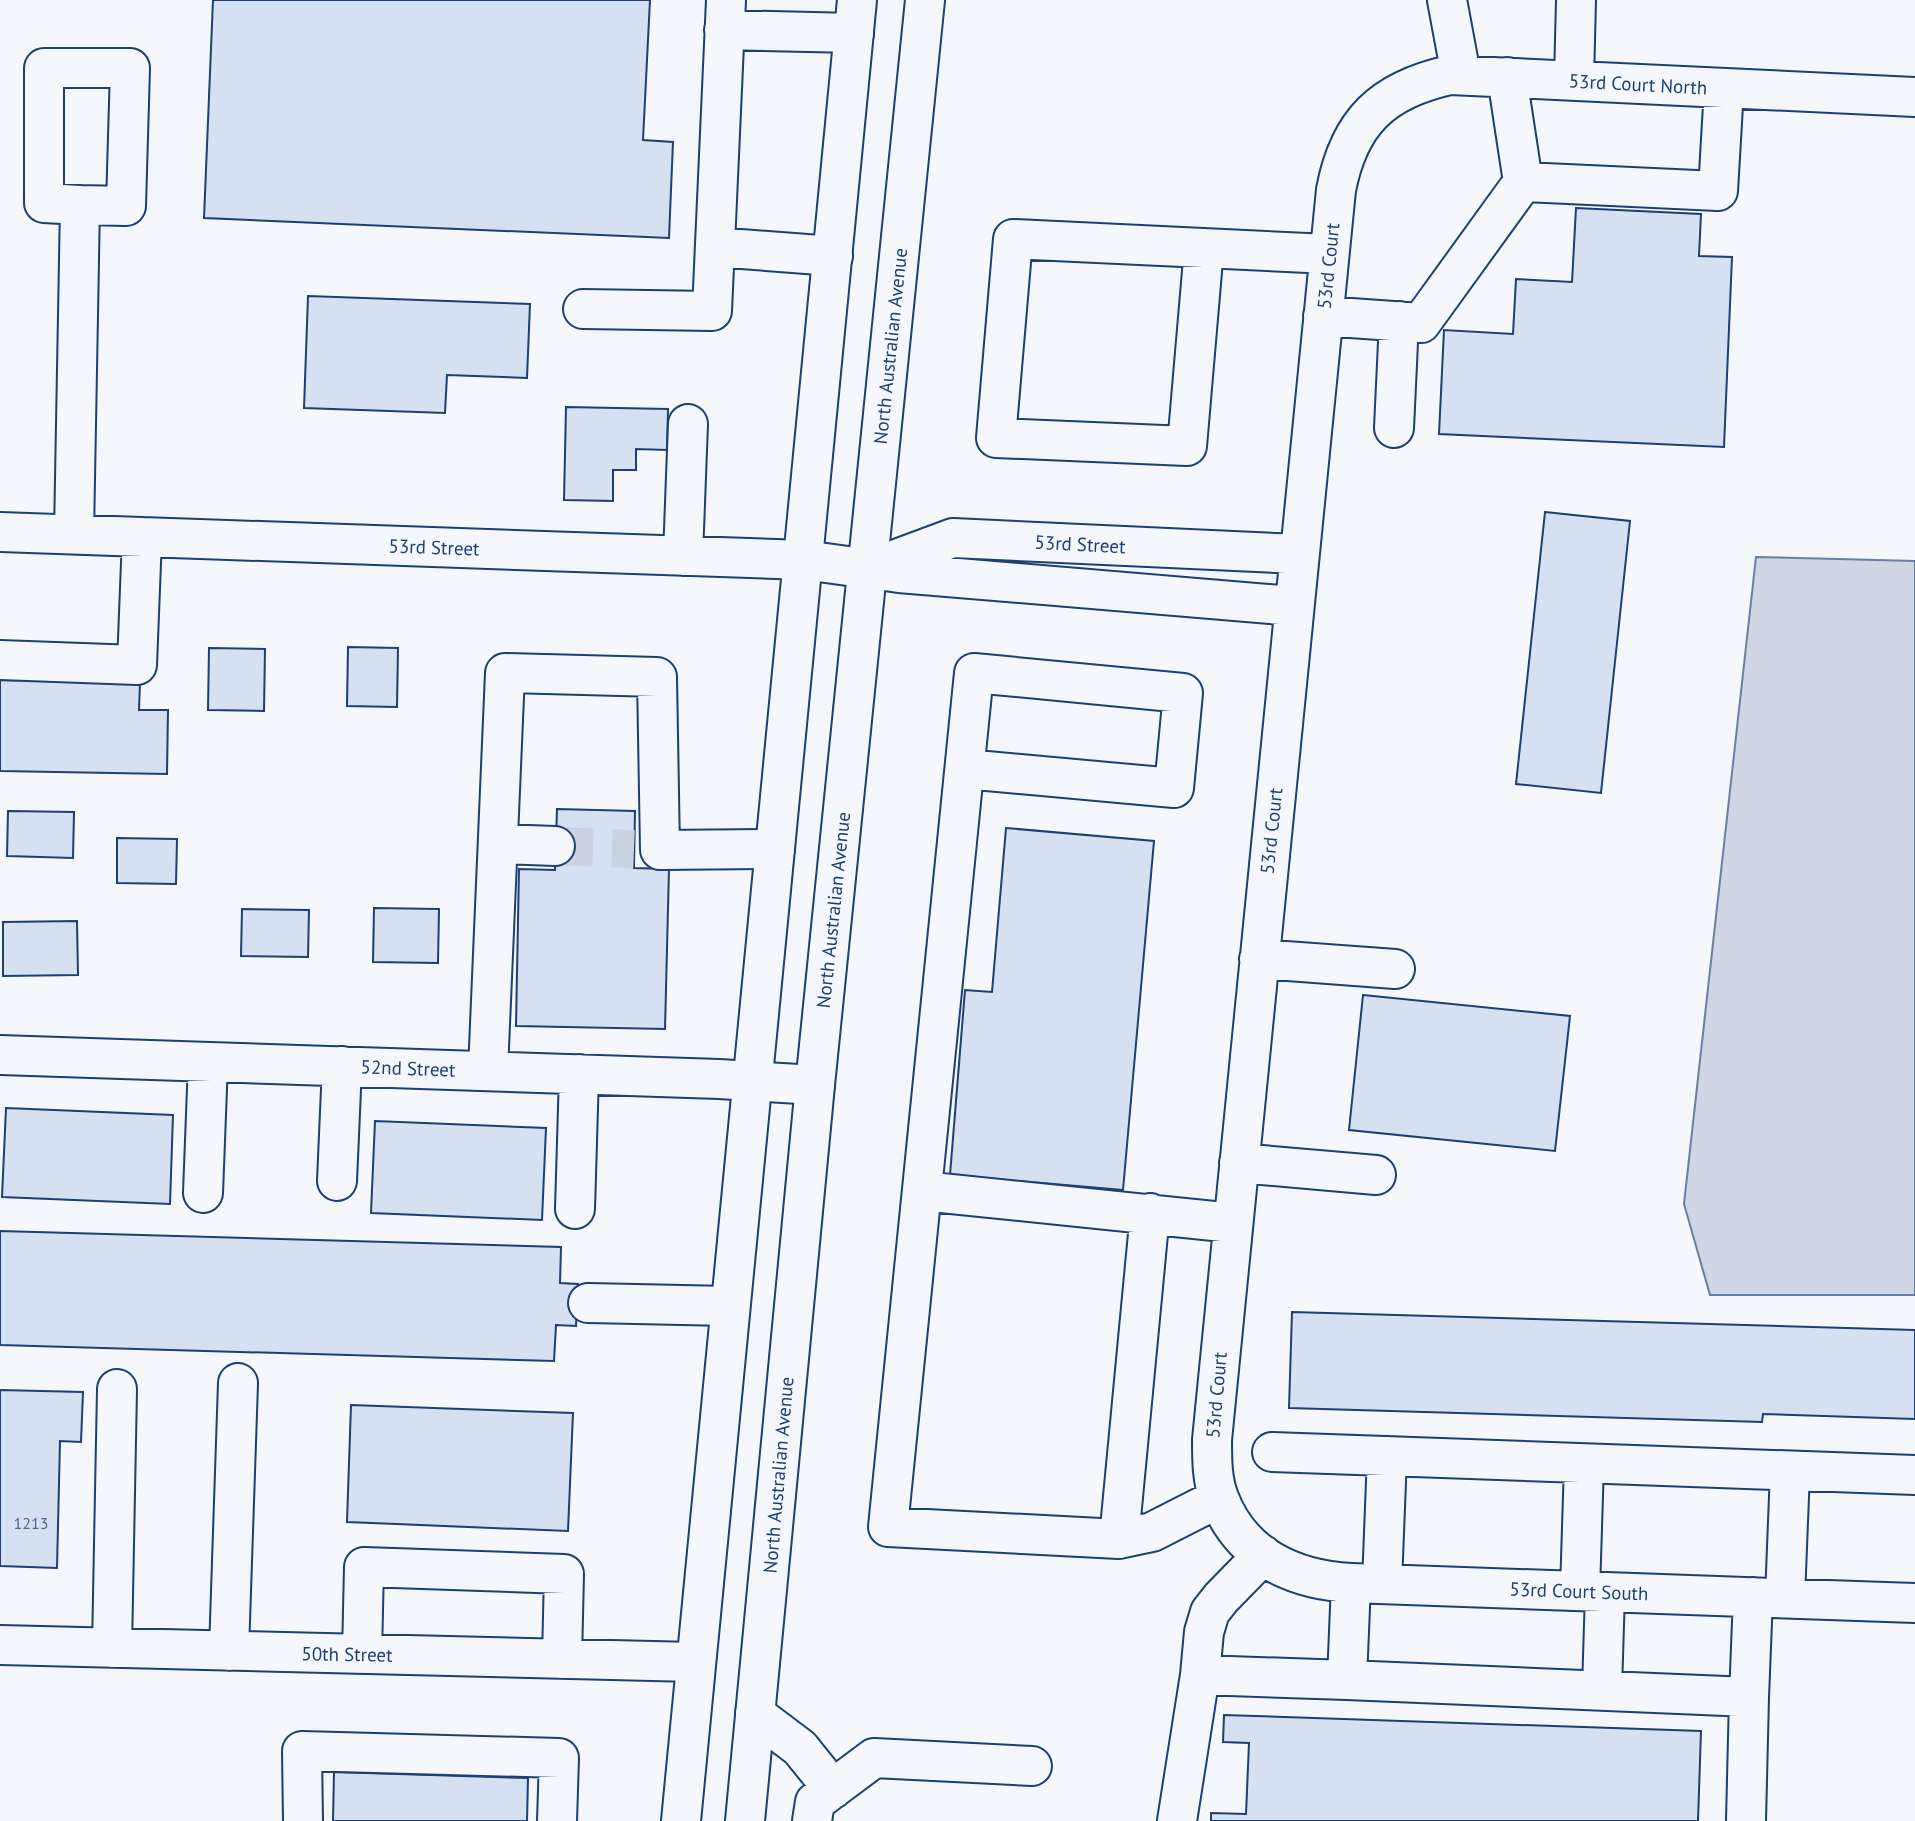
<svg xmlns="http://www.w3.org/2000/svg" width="1915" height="1821" font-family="'PT Sans',sans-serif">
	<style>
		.water { fill: #cfd7e4; stroke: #687fa3; stroke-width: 2 }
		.building { fill: #d5e0f0; stroke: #1d3f73; stroke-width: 2 }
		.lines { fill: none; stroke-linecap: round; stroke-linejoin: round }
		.minor-tunnel { stroke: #c9d2e0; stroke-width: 38; stroke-dasharray: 38 19; stroke-linecap: butt }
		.minor-casing { stroke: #1d3f73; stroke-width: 42 }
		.major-casing { stroke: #1d3f73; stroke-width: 42 }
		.minor { stroke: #f4f7fb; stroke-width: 38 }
		.major { stroke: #f4f7fb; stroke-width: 38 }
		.labels { text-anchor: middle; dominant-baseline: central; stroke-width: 5; stroke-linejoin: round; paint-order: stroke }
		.number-label { font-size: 16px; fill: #4b6792 }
		.street-label { font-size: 19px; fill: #1d3f73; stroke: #f4f7fb }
	</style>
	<rect width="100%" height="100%" fill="#f4f7fb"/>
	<!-- water -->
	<path class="water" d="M 1756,557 L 1915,561 L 1915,1295 L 1710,1295 L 1684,1204 Z"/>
	<!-- building -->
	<path class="building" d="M 213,0 L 650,0 L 643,140 L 673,142 L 669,238 L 204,218 Z
		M 1576,208 L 1701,214 L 1699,256 L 1732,257 L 1724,447 L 1439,434 L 1444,330 L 1513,334 L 1516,279 L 1572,282 Z
		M 308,296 L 530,304 L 527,378 L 447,375 L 445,413 L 304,408 Z
		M 566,407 L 668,409 L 667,450 L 636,449 L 636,470 L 613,470 L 613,501 L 564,500 Z
		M 1545,512 L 1630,521 L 1601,793 L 1516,784 Z
		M 348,647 L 398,648 L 397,707 L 347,706 Z
		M 209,648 L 265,649 L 264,711 L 208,710 Z
		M 0,680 L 140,683 L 139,710 L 168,710 L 167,774 L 0,771 Z
		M 557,809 L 635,811 L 634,868 L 669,869 L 665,1029 L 516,1026 L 519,869 L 555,870 Z
		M 8,811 L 74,812 L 73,858 L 7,856 Z
		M 1006,828 L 1154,841 L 1123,1190 L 950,1175 L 965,990 L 992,992 Z
		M 117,838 L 177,839 L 176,884 L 117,883 Z
		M 374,908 L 439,909 L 438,963 L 373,962 Z
		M 242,909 L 309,910 L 308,957 L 241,956 Z
		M 77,921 L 78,975 L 3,976 L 3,922 Z
		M 1363,995 L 1570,1016 L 1555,1151 L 1349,1130 Z
		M 6,1108 L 173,1115 L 170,1204 L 2,1197 Z
		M 375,1121 L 546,1128 L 542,1220 L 371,1213 Z
		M 0,1231 L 561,1247 L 560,1283 L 578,1284 L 576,1326 L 556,1325 L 554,1361 L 0,1345 Z
		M 1292,1312 L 1915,1330 L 1915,1419 L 1763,1414 L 1762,1422 L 1289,1408 Z
		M 0,1390 L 83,1392 L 81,1442 L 60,1441 L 57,1568 L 0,1566 Z
		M 351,1405 L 573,1413 L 568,1531 L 347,1522 Z
		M 1224,1715 L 1701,1731 L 1698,1821 L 1211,1821 L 1211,1813 L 1246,1814 L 1249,1743 L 1223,1742 Z
		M 334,1772 L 528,1778 L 527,1821 L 333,1821 Z"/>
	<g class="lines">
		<!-- minor-tunnel -->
		<path class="minor-tunnel" d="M 555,846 L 634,849"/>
		<!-- minor casing -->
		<g class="minor-casing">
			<path id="minor" d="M 1447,0 L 1461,75
				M 724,30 L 854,33
				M 1574,80 L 1576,0
				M 1915,97 L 1450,75 C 1382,90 1349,122 1336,190 L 1212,1440 C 1212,1460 1212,1480 1219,1498 C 1241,1556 1293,1580 1351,1583 L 1915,1603
				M 1523,182 L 1718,191 L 1724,88
				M 715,247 L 833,256
				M 1204,248 L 1187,446 L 996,438 L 1013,239 L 1329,254
				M 583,309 L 712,311 L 726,0
				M 1323,316 L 1421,323 L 1523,182 L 1507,77
				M 1394,428 L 1399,321
				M 0,532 L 804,560 L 899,573 L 1293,606
				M 74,534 L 80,205 L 126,206 L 130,68 L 44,68 L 44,203 L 80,205
				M 683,556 L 688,424
				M 875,567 L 953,538 L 1298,554
				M 0,660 L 137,665 L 142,537
				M 965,769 L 1174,788 L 1183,693 L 974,673 L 888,1527 L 1119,1539 L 1152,1532 L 1219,1498
				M 498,844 L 555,846
				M 1259,959 L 1395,969
				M 0,1055 L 719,1079 L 815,1085
				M 488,1071 L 505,673 L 657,677 L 660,850 L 775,849
				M 1239,1163 L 1376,1175
				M 337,1181 L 342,1066
				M 922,1191 L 1233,1223
				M 203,1193 L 208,1062
				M 575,1209 L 579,1074
				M 588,1303 L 729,1306
				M 1272,1452 L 1915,1475
				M 1119,1539 L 1150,1213
				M 1351,1583 L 1347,1680 L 1749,1697 L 1753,1597
				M 1382,1584 L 1387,1456
				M 1580,1591 L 1584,1464
				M 1785,1598 L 1790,1471
				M 0,1645 L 694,1662
				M 112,1648 L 117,1389
				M 229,1651 L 238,1383
				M 362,1654 L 364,1567 L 564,1574 L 562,1659
				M 1200,1675 L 1347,1680
				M 1602,1690 L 1605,1592
				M 755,1714 L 800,1748 L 833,1789
				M 303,1821 L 302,1751 L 559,1758 L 557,1821
				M 812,1821 L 815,1802 L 874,1758 L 1032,1766
				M 1177,1821 L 1200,1675 L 1204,1632 L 1210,1612 L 1221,1598 L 1263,1555
				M 1746,1821 L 1749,1697"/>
		</g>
		<!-- major casing -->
		<g class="major-casing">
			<path id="major" d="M 681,1821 L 857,0
				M 745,1821 L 815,1085 L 925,0"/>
		</g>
		<!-- minor -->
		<use href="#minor" class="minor"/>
		<!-- major -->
		<use href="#major" class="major"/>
	</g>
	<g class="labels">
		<!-- number labels -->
		<g class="number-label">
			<text x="31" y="1523">1213</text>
		</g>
		<!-- street labels -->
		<g class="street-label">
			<text transform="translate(1638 84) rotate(3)">53rd Court North</text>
			<text transform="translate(1328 266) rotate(-84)">53rd Court</text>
			<text transform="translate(890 346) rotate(-84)">North Australian Avenue</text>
			<text transform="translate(1080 544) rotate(3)">53rd Street</text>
			<text transform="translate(434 547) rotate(2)">53rd Street</text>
			<text transform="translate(1271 831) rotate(-84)">53rd Court</text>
			<text transform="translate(833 910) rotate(-84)">North Australian Avenue</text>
			<text transform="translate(408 1068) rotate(2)">52nd Street</text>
			<text transform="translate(1216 1395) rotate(-85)">53rd Court</text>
			<text transform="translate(778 1475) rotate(-85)">North Australian Avenue</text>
			<text transform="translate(1579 1591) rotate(2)">53rd Court South</text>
			<text transform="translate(347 1654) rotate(1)">50th Street</text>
		</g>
	</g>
</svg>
